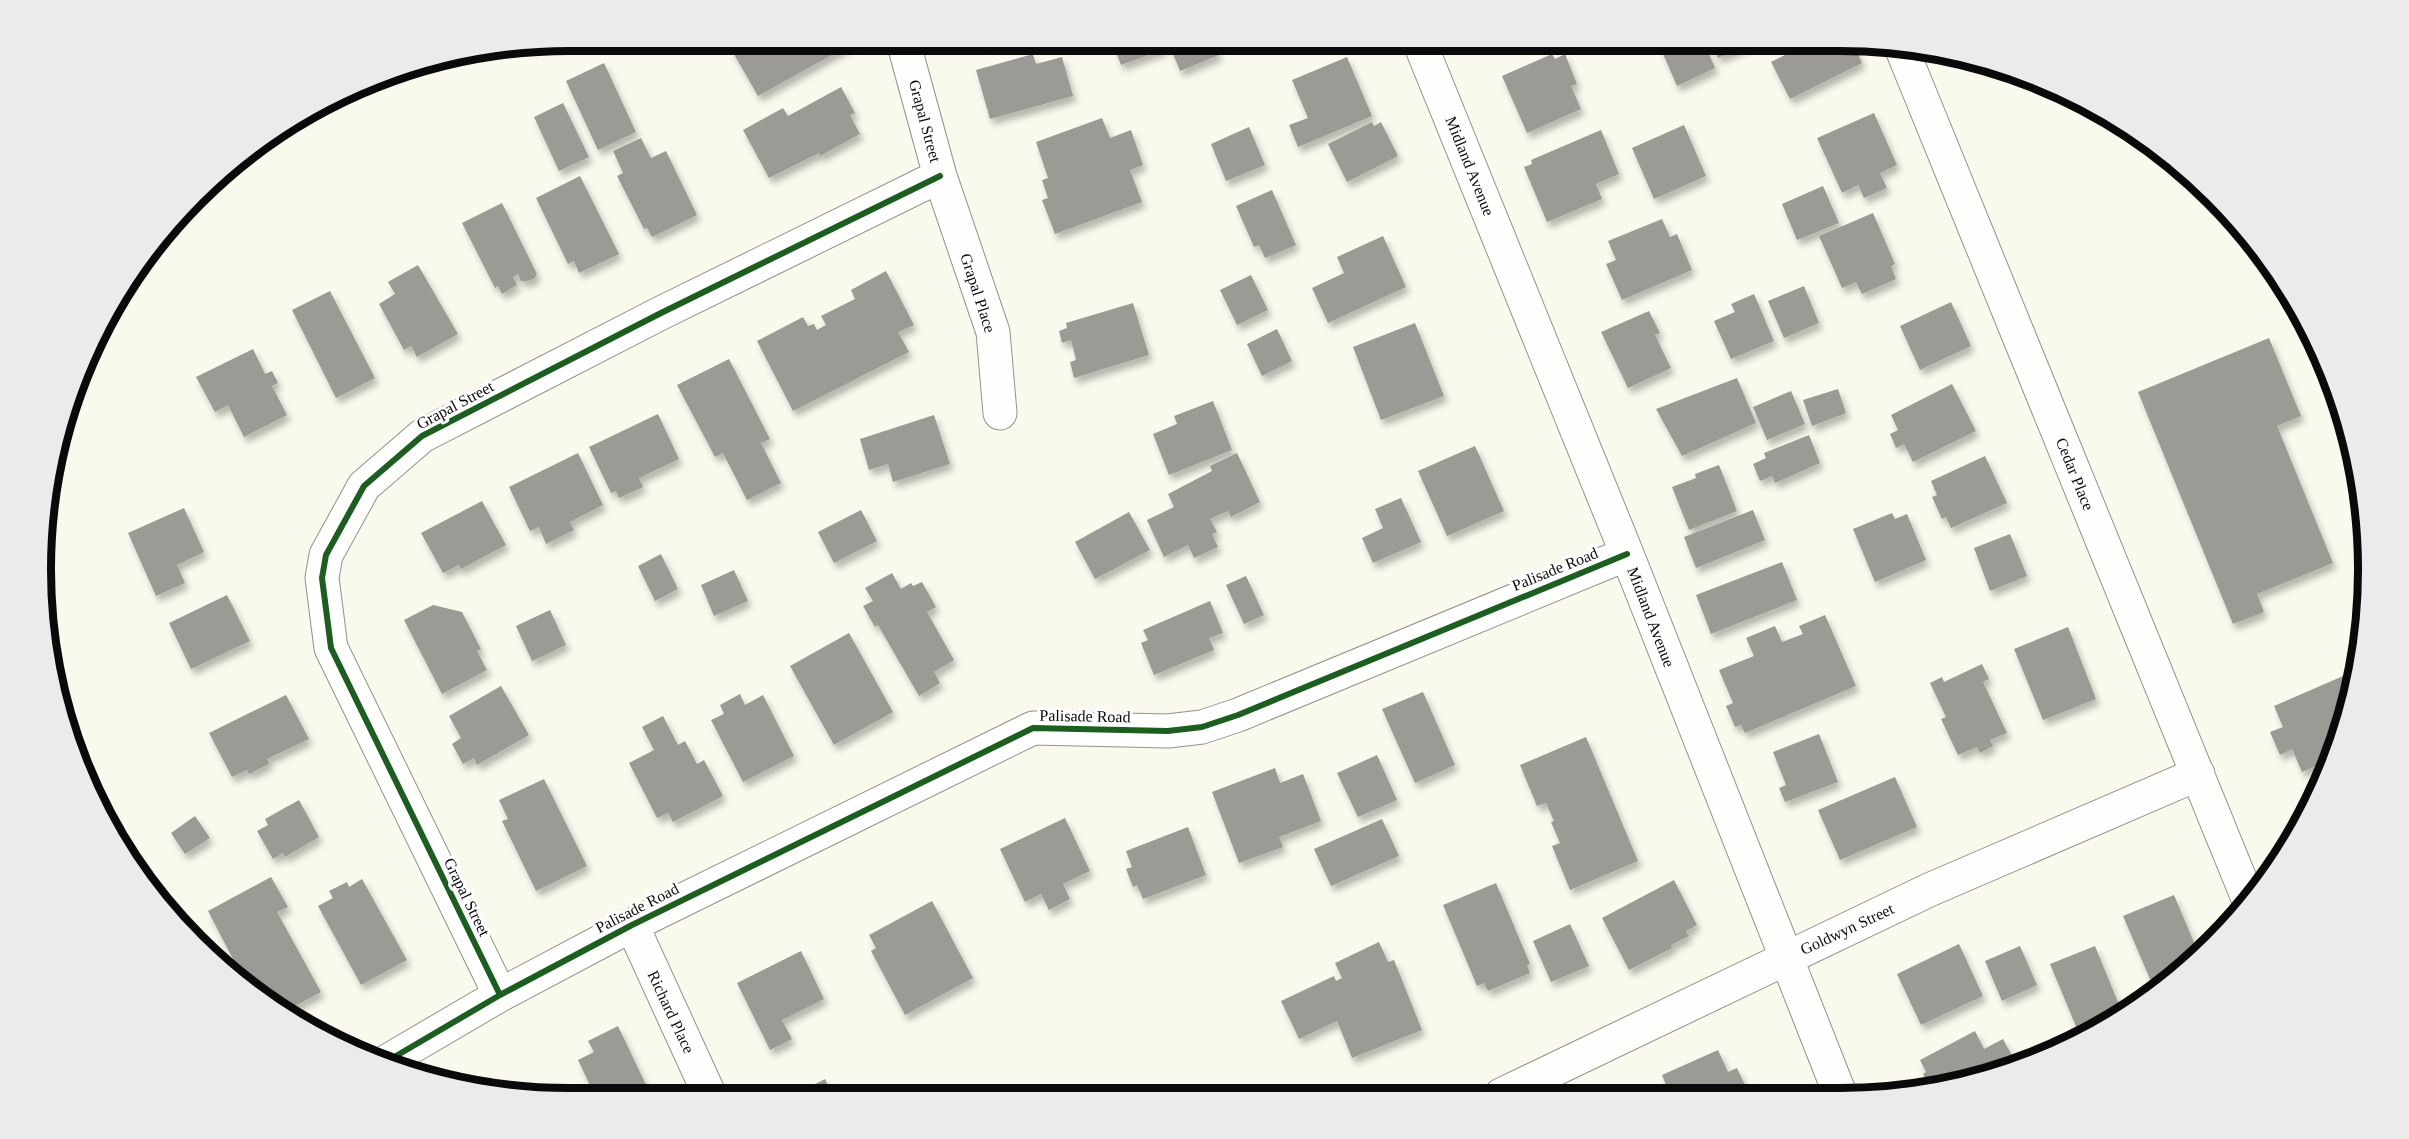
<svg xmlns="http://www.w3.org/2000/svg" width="2409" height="1139" font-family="'Times New Roman',serif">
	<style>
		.building { fill: #9b9a94; filter: url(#shadow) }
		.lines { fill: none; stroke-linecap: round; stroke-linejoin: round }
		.minor-casing { stroke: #92928c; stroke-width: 35 }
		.minor { stroke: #fefefc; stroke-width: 33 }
		.cycleway-casing { stroke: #fff; stroke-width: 10 }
		.cycleway { stroke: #1b5e20; stroke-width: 6 }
		.labels { text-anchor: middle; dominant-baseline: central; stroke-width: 6; stroke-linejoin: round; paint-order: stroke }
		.street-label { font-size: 16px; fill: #0a0a0a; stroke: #fff }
		.rim { fill: none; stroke: #0a0a0a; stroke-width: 8 }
	</style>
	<defs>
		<filter id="shadow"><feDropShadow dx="3.5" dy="6" stdDeviation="3" flood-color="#0004"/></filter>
	</defs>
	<rect width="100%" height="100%" fill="#f9f9ed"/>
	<!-- building -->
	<path class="building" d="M 746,41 L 857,41 L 758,96 L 731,49 Z
		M 968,41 L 987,41 L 970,46 Z
		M 1112,41 L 1162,41 L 1165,49 L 1121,65 Z
		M 1168,41 L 1213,41 L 1219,55 L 1180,71 Z
		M 1674,41 L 1703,41 L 1715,68 L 1677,86 L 1660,47 Z
		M 1711,41 L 1758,41 L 1718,58 Z
		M 1813,41 L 1852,42 L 1862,63 L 1790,99 L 1771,62 Z
		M 1033,54 L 1036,64 L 1062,57 L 1073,96 L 990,119 L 976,70 Z
		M 1552,54 L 1555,59 L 1565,54 L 1577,84 L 1571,86 L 1581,109 L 1527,133 L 1502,76 Z
		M 1347,57 L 1372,116 L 1298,147 L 1289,125 L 1308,118 L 1292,80 Z
		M 604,63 L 636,132 L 598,150 L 566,81 Z
		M 841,87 L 855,113 L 850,115 L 860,134 L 820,156 L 819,153 L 769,178 L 743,130 L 783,108 L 788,116 Z
		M 563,103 L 589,157 L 559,171 L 534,117 Z
		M 1874,113 L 1897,165 L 1880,173 L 1887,188 L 1864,198 L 1858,185 L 1842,193 L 1817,138 Z
		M 1102,118 L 1110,138 L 1131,130 L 1143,165 L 1130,170 L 1142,202 L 1055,234 L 1042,200 L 1048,198 L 1042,180 L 1048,178 L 1036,142 Z
		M 1372,122 L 1374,126 L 1381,122 L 1398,156 L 1347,182 L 1328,144 Z
		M 1684,125 L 1706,176 L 1654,199 L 1632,148 Z
		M 1249,127 L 1265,165 L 1226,181 L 1211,144 Z
		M 1601,130 L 1619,174 L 1596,184 L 1602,199 L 1547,222 L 1524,167 L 1532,164 L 1531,160 Z
		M 641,138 L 651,158 L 666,151 L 697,215 L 652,237 L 647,228 L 644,229 L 617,176 L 623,173 L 613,151 Z
		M 580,176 L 619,254 L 579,273 L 574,261 L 568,264 L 536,198 Z
		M 1823,186 L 1839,223 L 1797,240 L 1782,204 Z
		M 1272,190 L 1296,245 L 1265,258 L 1259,245 L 1254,247 L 1236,206 Z
		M 502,203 L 537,274 L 534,279 L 526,281 L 521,281 L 518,274 L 513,277 L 517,285 L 502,294 L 498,286 L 495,288 L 462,223 Z
		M 1873,213 L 1895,264 L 1891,266 L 1896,279 L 1862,294 L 1856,282 L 1842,288 L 1819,236 Z
		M 1662,219 L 1670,237 L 1677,234 L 1692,270 L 1622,300 L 1606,264 L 1616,260 L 1608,241 Z
		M 1383,236 L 1406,287 L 1328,323 L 1312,288 L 1344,273 L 1337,257 Z
		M 418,265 L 458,334 L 417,357 L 411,346 L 404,350 L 379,304 L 395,294 L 388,282 Z
		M 886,271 L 914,325 L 898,332 L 909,352 L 793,411 L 757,341 L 803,317 L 808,326 L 814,324 L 817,330 L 826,325 L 821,316 L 855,299 L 851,290 Z
		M 1251,275 L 1268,310 L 1237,325 L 1220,290 Z
		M 1804,286 L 1819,323 L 1784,338 L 1768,301 Z
		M 330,291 L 375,378 L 336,398 L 292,310 Z
		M 1754,294 L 1774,341 L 1731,359 L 1714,321 L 1735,312 L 1731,304 Z
		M 1951,302 L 1971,346 L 1920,370 L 1900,326 Z
		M 1133,303 L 1149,355 L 1074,378 L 1070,362 L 1076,360 L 1071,340 L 1062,343 L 1059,331 L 1067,328 L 1066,323 Z
		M 1649,311 L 1660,333 L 1655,335 L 1671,368 L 1628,388 L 1601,332 Z
		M 1415,323 L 1444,396 L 1381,420 L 1353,347 Z
		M 1277,329 L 1292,361 L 1262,376 L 1247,344 Z
		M 2269,338 L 2301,416 L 2277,426 L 2333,563 L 2257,594 L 2264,612 L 2233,624 L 2138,392 Z
		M 253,349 L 265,374 L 272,371 L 278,383 L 272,386 L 287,415 L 244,437 L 228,405 L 215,412 L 196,377 Z
		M 729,359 L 770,439 L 761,443 L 781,483 L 747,500 L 723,453 L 715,457 L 677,385 Z
		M 1737,378 L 1756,423 L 1682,456 L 1656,409 Z
		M 1952,384 L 1976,431 L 1913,462 L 1904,444 L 1896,448 L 1890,434 L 1898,430 L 1891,415 Z
		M 1838,389 L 1846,413 L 1812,426 L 1803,400 Z
		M 1791,391 L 1805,424 L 1767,440 L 1753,407 Z
		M 1213,401 L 1232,450 L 1169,475 L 1153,434 L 1177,424 L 1174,416 Z
		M 658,414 L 679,459 L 639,478 L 643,487 L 619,498 L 616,491 L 611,493 L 589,447 Z
		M 934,415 L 950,464 L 893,482 L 888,464 L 869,470 L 860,439 Z
		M 1809,435 L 1820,463 L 1775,483 L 1772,476 L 1760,481 L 1753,464 L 1766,458 L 1764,453 Z
		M 1475,446 L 1504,511 L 1447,536 L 1418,471 Z
		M 578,453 L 603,505 L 570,522 L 574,530 L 546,544 L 539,527 L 530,531 L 509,487 Z
		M 1237,453 L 1260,502 L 1231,517 L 1228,511 L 1210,519 L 1217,532 L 1212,534 L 1218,547 L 1194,558 L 1188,545 L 1164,557 L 1147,520 L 1174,507 L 1168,494 L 1212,471 L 1210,466 Z
		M 1985,456 L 2007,503 L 1951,528 L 1946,517 L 1942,519 L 1932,497 L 1937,495 L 1931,481 Z
		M 1719,465 L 1737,511 L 1689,530 L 1672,487 L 1696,478 L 1695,474 Z
		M 1401,498 L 1421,542 L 1373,563 L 1362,538 L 1383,528 L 1375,509 Z
		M 482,501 L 506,545 L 461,569 L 459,565 L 443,573 L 421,533 Z
		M 184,508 L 204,552 L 177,565 L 185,583 L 156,596 L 128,533 Z
		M 861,510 L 877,541 L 834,563 L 818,532 Z
		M 1753,510 L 1765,540 L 1696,568 L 1684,537 Z
		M 1129,512 L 1150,550 L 1095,579 L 1075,542 Z
		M 1892,513 L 1895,519 L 1907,514 L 1926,560 L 1875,582 L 1853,529 Z
		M 2010,534 L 2027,576 L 1990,591 L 1974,548 Z
		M 661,554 L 678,589 L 655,601 L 638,566 Z
		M 1782,562 L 1797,600 L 1711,634 L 1696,595 Z
		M 734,570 L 748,601 L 714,616 L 701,585 Z
		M 892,573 L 901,589 L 911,583 L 913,586 L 922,582 L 936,607 L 927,612 L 954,660 L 934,672 L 940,683 L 919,696 L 878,625 L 875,627 L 863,606 L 873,601 L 865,588 Z
		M 1246,576 L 1264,615 L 1244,624 L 1226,585 Z
		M 227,595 L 250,641 L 191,669 L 169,623 Z
		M 1210,601 L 1223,633 L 1209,638 L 1214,650 L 1154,675 L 1141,643 L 1148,640 L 1143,630 Z
		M 433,605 L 462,612 L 481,649 L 477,651 L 487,670 L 442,694 L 404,620 Z
		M 550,610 L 566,645 L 532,661 L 516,626 Z
		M 1825,615 L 1856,686 L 1745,733 L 1741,725 L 1735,727 L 1726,706 L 1733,703 L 1719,670 L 1754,656 L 1746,638 L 1775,626 L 1782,642 L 1803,634 L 1799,626 Z
		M 2068,627 L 2096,699 L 2043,720 L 2014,649 Z
		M 849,633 L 893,712 L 834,745 L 790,666 Z
		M 1982,664 L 1989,679 L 1983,682 L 2007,733 L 1990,740 L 1993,746 L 1980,753 L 1977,747 L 1958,755 L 1941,719 L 1946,717 L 1930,683 L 1942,677 L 1944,682 Z
		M 2357,670 L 2358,673 L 2332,759 L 2302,772 L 2292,749 L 2280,755 L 2270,732 L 2283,727 L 2274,706 Z
		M 501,686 L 529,735 L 477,765 L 474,758 L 463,764 L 452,744 L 461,738 L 449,716 Z
		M 1423,692 L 1455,765 L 1415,783 L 1382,709 Z
		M 740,694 L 745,705 L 763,695 L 794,756 L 743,782 L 711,720 L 724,714 L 720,705 Z
		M 286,695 L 309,739 L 267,759 L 269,764 L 249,774 L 247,770 L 232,777 L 209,733 Z
		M 663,716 L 678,745 L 685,741 L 697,764 L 704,760 L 723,796 L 673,822 L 668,813 L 657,818 L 629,763 L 654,750 L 642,727 Z
		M 1819,734 L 1838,782 L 1785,802 L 1779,788 L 1786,785 L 1773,752 Z
		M 1586,737 L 1638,861 L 1570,890 L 1552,846 L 1560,843 L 1551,822 L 1554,821 L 1546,803 L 1537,806 L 1520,765 Z
		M 1377,755 L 1397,800 L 1358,817 L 1337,773 Z
		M 1275,768 L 1280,783 L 1303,774 L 1321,821 L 1279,837 L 1283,847 L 1239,863 L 1212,792 Z
		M 1895,777 L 1917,827 L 1840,860 L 1818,810 Z
		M 544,779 L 587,866 L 536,891 L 502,821 L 508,819 L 499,800 Z
		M 299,800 L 319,837 L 285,857 L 283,853 L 273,859 L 257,831 L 268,825 L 265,819 Z
		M 195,816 L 210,838 L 185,854 L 171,833 Z
		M 1065,818 L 1090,871 L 1063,884 L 1070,899 L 1049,910 L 1041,894 L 1025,902 L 1000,849 Z
		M 1382,819 L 1399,856 L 1331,886 L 1314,849 Z
		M 1188,827 L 1206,875 L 1143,899 L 1137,885 L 1133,887 L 1126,869 L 1132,867 L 1126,851 Z
		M 271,877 L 288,907 L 277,912 L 321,992 L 282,1013 L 247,986 L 208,911 Z
		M 362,879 L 407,960 L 361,985 L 318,906 L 333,898 L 329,891 L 347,882 L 349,887 Z
		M 1674,880 L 1697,925 L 1686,931 L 1689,936 L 1671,945 L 1672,948 L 1629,970 L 1602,918 Z
		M 1496,883 L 1530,964 L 1527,965 L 1530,973 L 1488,991 L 1484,983 L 1477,986 L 1443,905 Z
		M 2174,895 L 2198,952 L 2156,993 L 2123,916 Z
		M 932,901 L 973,978 L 905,1015 L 871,951 L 876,948 L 869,935 Z
		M 1570,924 L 1589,966 L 1551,982 L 1533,941 Z
		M 1379,942 L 1388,962 L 1394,960 L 1422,1030 L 1352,1058 L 1337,1021 L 1299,1039 L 1281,1001 L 1334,976 L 1336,981 L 1342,978 L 1335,963 Z
		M 1959,944 L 1983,996 L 1921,1025 L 1897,974 Z
		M 2020,946 L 2037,985 L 2002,1001 L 1985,961 Z
		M 2095,946 L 2122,1012 L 2080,1036 L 2050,964 Z
		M 801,951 L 824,999 L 782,1020 L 792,1039 L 770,1050 L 737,983 Z
		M 618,1026 L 647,1087 L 626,1098 L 596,1098 L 578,1060 L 594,1052 L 588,1041 Z
		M 1975,1031 L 1984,1049 L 2003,1039 L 2017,1065 L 1931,1088 L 1923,1074 L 1926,1072 L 1920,1060 Z
		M 1718,1050 L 1728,1072 L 1737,1068 L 1746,1087 L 1733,1092 L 1734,1095 L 1670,1095 L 1662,1075 Z
		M 825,1079 L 834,1098 L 788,1098 Z"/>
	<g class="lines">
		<!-- minor casing -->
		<g class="minor-casing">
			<path id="minor" d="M 903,41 L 940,176 L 993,332 L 1000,413
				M 1419,41 L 1627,554 L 1840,1094
				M 1901,47 L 2249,901
				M 632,925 L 711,1098
				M 500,995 L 331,648 L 322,578 L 326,555 L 364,486 L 422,436 L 661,313 L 940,176
				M 384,1063 L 500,995 L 632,925 L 1033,728 L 1168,731 L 1202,727 L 1238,715 L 1627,554
				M 1501,1095 L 1929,890 L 2198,774"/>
		</g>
		<!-- minor -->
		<use href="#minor" class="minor"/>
		<!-- cycleway casing -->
		<g class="cycleway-casing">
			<path id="cycleway" d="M 500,995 L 331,648 L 322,578 L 326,555 L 364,486 L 422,436 L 661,313 L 940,176
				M 384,1063 L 500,995 L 632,925 L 1033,728 L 1168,731 L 1202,727 L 1238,715 L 1627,554"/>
		</g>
		<!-- cycleway -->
		<use href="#cycleway" class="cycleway"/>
	</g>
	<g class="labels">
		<!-- street labels -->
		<g class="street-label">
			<text transform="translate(925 121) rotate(75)">Grapal Street</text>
			<text transform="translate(1470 166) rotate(68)">Midland Avenue</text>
			<text transform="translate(978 293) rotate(72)">Grapal Place</text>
			<text transform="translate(455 405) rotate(-28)">Grapal Street</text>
			<text transform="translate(2075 474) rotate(68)">Cedar Place</text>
			<text transform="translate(1555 569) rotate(-22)">Palisade Road</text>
			<text transform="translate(1651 617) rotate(69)">Midland Avenue</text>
			<text transform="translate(1085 716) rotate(1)">Palisade Road</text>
			<text transform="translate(467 897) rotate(64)">Grapal Street</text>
			<text transform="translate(637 908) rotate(-27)">Palisade Road</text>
			<text transform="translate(1847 929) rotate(-25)">Goldwyn Street</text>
			<text transform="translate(671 1012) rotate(65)">Richard Place</text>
		</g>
	</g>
	<!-- crop -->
	<path d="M0 0H2409V1139H0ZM569 51H1840A518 518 0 0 1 2358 569V570A518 518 0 0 1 1840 1088H569A518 518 0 0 1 51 570V569A518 518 0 0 1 569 51Z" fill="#ebebeb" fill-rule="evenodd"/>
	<path class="rim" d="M569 51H1840A518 518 0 0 1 2358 569V570A518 518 0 0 1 1840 1088H569A518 518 0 0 1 51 570V569A518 518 0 0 1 569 51Z"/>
</svg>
